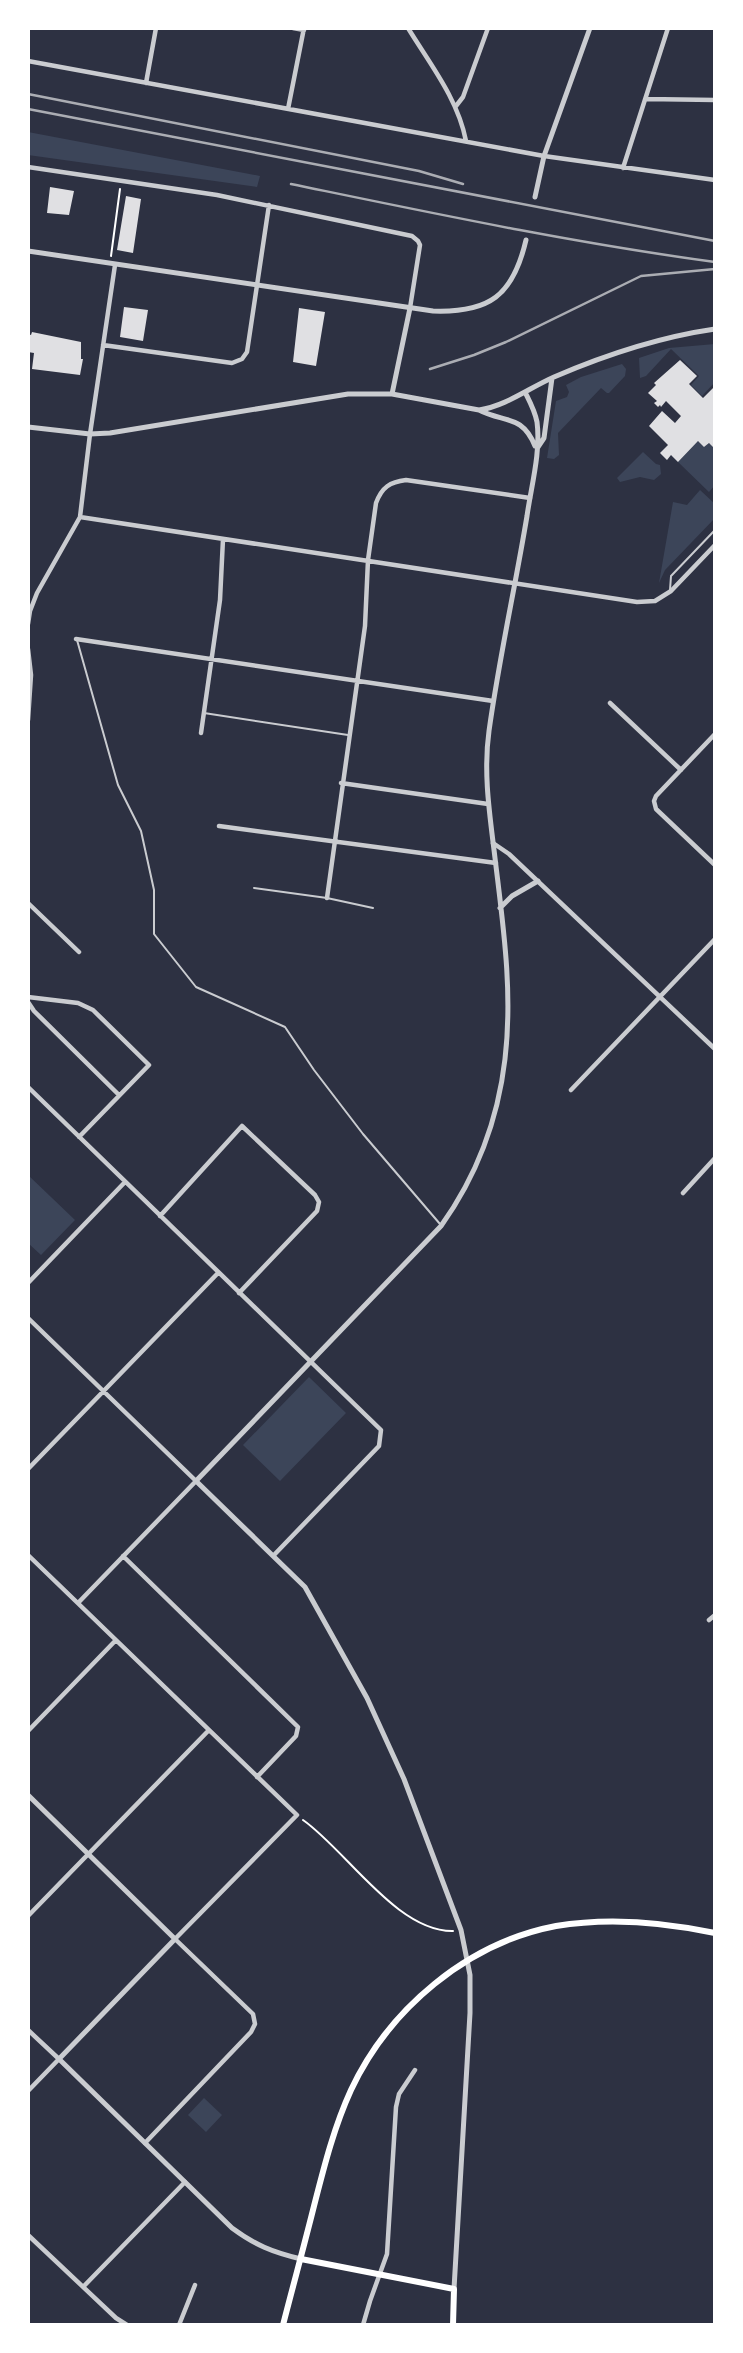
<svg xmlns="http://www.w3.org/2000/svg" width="743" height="2353" font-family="Ubuntu,sans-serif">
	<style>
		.green { fill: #3c4559 }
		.building { fill: #e0e0e3 }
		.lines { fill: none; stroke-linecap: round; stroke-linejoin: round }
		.path { stroke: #fff; stroke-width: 2 }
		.service { stroke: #caccd0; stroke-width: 2 }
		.minor { stroke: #caccd0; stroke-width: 4.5 }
		.tertiary { stroke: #caccd0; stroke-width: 5 }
		.secondary { stroke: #fff; stroke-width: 6 }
		.rail { stroke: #abadb3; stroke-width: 2.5 }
	</style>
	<rect width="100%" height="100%" fill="#2d3142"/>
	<!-- green -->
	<path class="green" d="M 28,132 L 260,176 L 257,187 L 28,155 Z
		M 715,344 L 715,382 L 702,396 L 691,385 L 699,376 L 671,349 L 646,376 L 640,378 L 639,358 L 669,348 Z
		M 622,364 L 626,369 L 625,376 L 609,393 L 607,393 L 601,388 L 558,433 L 559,455 L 554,459 L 547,458 L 556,401 L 567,397 L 569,392 L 566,385 L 581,377 Z
		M 698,441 L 704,447 L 709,443 L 715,449 L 715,485 L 709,492 L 678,462 Z
		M 643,452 L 656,464 L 660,465 L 661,474 L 654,480 L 640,477 L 620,482 L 617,478 Z
		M 700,490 L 715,504 L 715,518 L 665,570 L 659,583 L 673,502 L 687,505 Z
		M 28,1175 L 75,1220 L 41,1255 L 28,1243 Z
		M 309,1377 L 346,1413 L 280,1481 L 243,1445 Z
		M 204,2098 L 222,2115 L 206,2132 L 188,2115 Z"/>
	<!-- building -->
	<path class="building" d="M 50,187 L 74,191 L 69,215 L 47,213 Z
		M 126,196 L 141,199 L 133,253 L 117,250 Z
		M 124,307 L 148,310 L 143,341 L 120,337 Z
		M 299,308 L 325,312 L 316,366 L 293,362 Z
		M 32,332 L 81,342 L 81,359 L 83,359 L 80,375 L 32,369 L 34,353 L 28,352 L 28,334 L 31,335 Z
		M 680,360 L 697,376 L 689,384 L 703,398 L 715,386 L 715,449 L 709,443 L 704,447 L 698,441 L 678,462 L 671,455 L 667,460 L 660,453 L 668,445 L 649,426 L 662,411 L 675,423 L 681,416 L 666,401 L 661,407 L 660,405 L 658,407 L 654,403 L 657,401 L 648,393 L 656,385 L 654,383 Z"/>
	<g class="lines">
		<!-- path -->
		<path class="path" d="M 111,256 L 120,189
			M 303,1820 C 346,1850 397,1932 453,1931"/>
		<!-- service -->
		<path class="service" d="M 670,590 L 671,576 L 715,530
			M 77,640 L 118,785 L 141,831 L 154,890 L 154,934 L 196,987 L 285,1027 L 314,1070 L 363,1134 L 440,1224
			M 204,713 L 348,735
			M 254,888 L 327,898 L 373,908"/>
		<!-- minor -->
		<path class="minor" d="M 293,28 L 304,30
			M 408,28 C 430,64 458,99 466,141
			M 28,61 L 544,156 L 715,180
			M 146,83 L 156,28
			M 646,99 L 715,100
			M 456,106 L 463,97 L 488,28
			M 288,109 L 304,28
			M 28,167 L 217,195 L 412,236 L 418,241 L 420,245 L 410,308
			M 623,168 L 668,28
			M 103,345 L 232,363 L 242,359 L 247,352 L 269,205
			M 80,517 L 637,602 L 655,601 L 671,591 L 715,545
			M 28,624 L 30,611 L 37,593 L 80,517 L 90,434 L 115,265
			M 76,639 L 493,701
			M 28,649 L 31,675 L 28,720
			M 610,703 L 681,770
			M 201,733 L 220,600 L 223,539
			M 715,734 L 656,796 L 654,801 L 656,809 L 715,865
			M 341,783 L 488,804
			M 219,826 L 496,863
			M 493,843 L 509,854 L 715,1049
			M 327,898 L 365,626 L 368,560 L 376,503 C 382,487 390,482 406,480 L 530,498
			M 28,903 L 79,952
			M 28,997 L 78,1003 L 93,1010 L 149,1065 L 79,1137
			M 28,1002 L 34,1011 L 119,1095
			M 28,1087 L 381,1430 L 379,1446 L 274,1555
			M 571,1090 L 715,939
			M 683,1193 L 715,1158
			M 160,1216 L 242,1126 L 315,1195 L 319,1202 L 317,1211 L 239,1293
			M 28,1283 L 125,1182
			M 28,1318 L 196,1481 L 78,1603
			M 28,1469 L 218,1273
			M 28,1555 L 297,1815 L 175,1939 L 253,2014 L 255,2024 L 251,2032 L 145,2143
			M 123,1556 L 298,1727 L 296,1736 L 257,1777
			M 709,1620 L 715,1615
			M 28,1731 L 116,1640
			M 28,1916 L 209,1730
			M 28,2030 L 59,2059 L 28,2091
			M 28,2235 L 116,2318 L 127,2325
			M 84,2286 L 185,2182
			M 179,2325 L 195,2285
			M 363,2325 L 370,2301 L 387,2254 L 396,2107 L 399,2094 L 415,2070"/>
		<!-- tertiary -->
		<path class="tertiary" d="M 535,197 L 544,156 L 590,28
			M 28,251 L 433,311 C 489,313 513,296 526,240
			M 392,394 L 410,308
			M 479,410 C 504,423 522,414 535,446
			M 28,427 L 90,434 L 110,433 L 348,394 L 392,394 L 479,410 C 506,406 529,388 554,377 C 605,355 660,337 715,329
			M 538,447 L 544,438 L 552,378
			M 500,908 L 512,896 L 538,881
			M 28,1795 L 175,1939 L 59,2059 L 232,2228 C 255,2245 272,2252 301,2259
			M 454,2289 L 470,2013 L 470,1975 L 461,1930 L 404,1779 L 367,1698 L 305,1587 L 196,1481 L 441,1226 C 476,1177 498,1119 505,1059 C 513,991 503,925 495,858 C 490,816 483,774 489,731 C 499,659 515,588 527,516 C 531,487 541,452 537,422 C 535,411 530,402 525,392"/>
		<!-- secondary -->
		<path class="secondary" d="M 301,2259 L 454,2289 L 453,2325
			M 283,2325 C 293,2286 304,2246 314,2206 C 324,2167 334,2127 351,2090 C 389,2009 467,1943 556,1926 C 609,1917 663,1922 715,1933"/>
		<!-- rail -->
		<path class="rail" d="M 28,94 L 419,171 L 463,184
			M 28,109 L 715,241
			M 291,184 C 432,213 573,243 715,262
			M 430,369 L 474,355 L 506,342 L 641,276 L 715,269"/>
	</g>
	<!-- border -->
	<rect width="743" height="2353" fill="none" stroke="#ffffff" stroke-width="60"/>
</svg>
